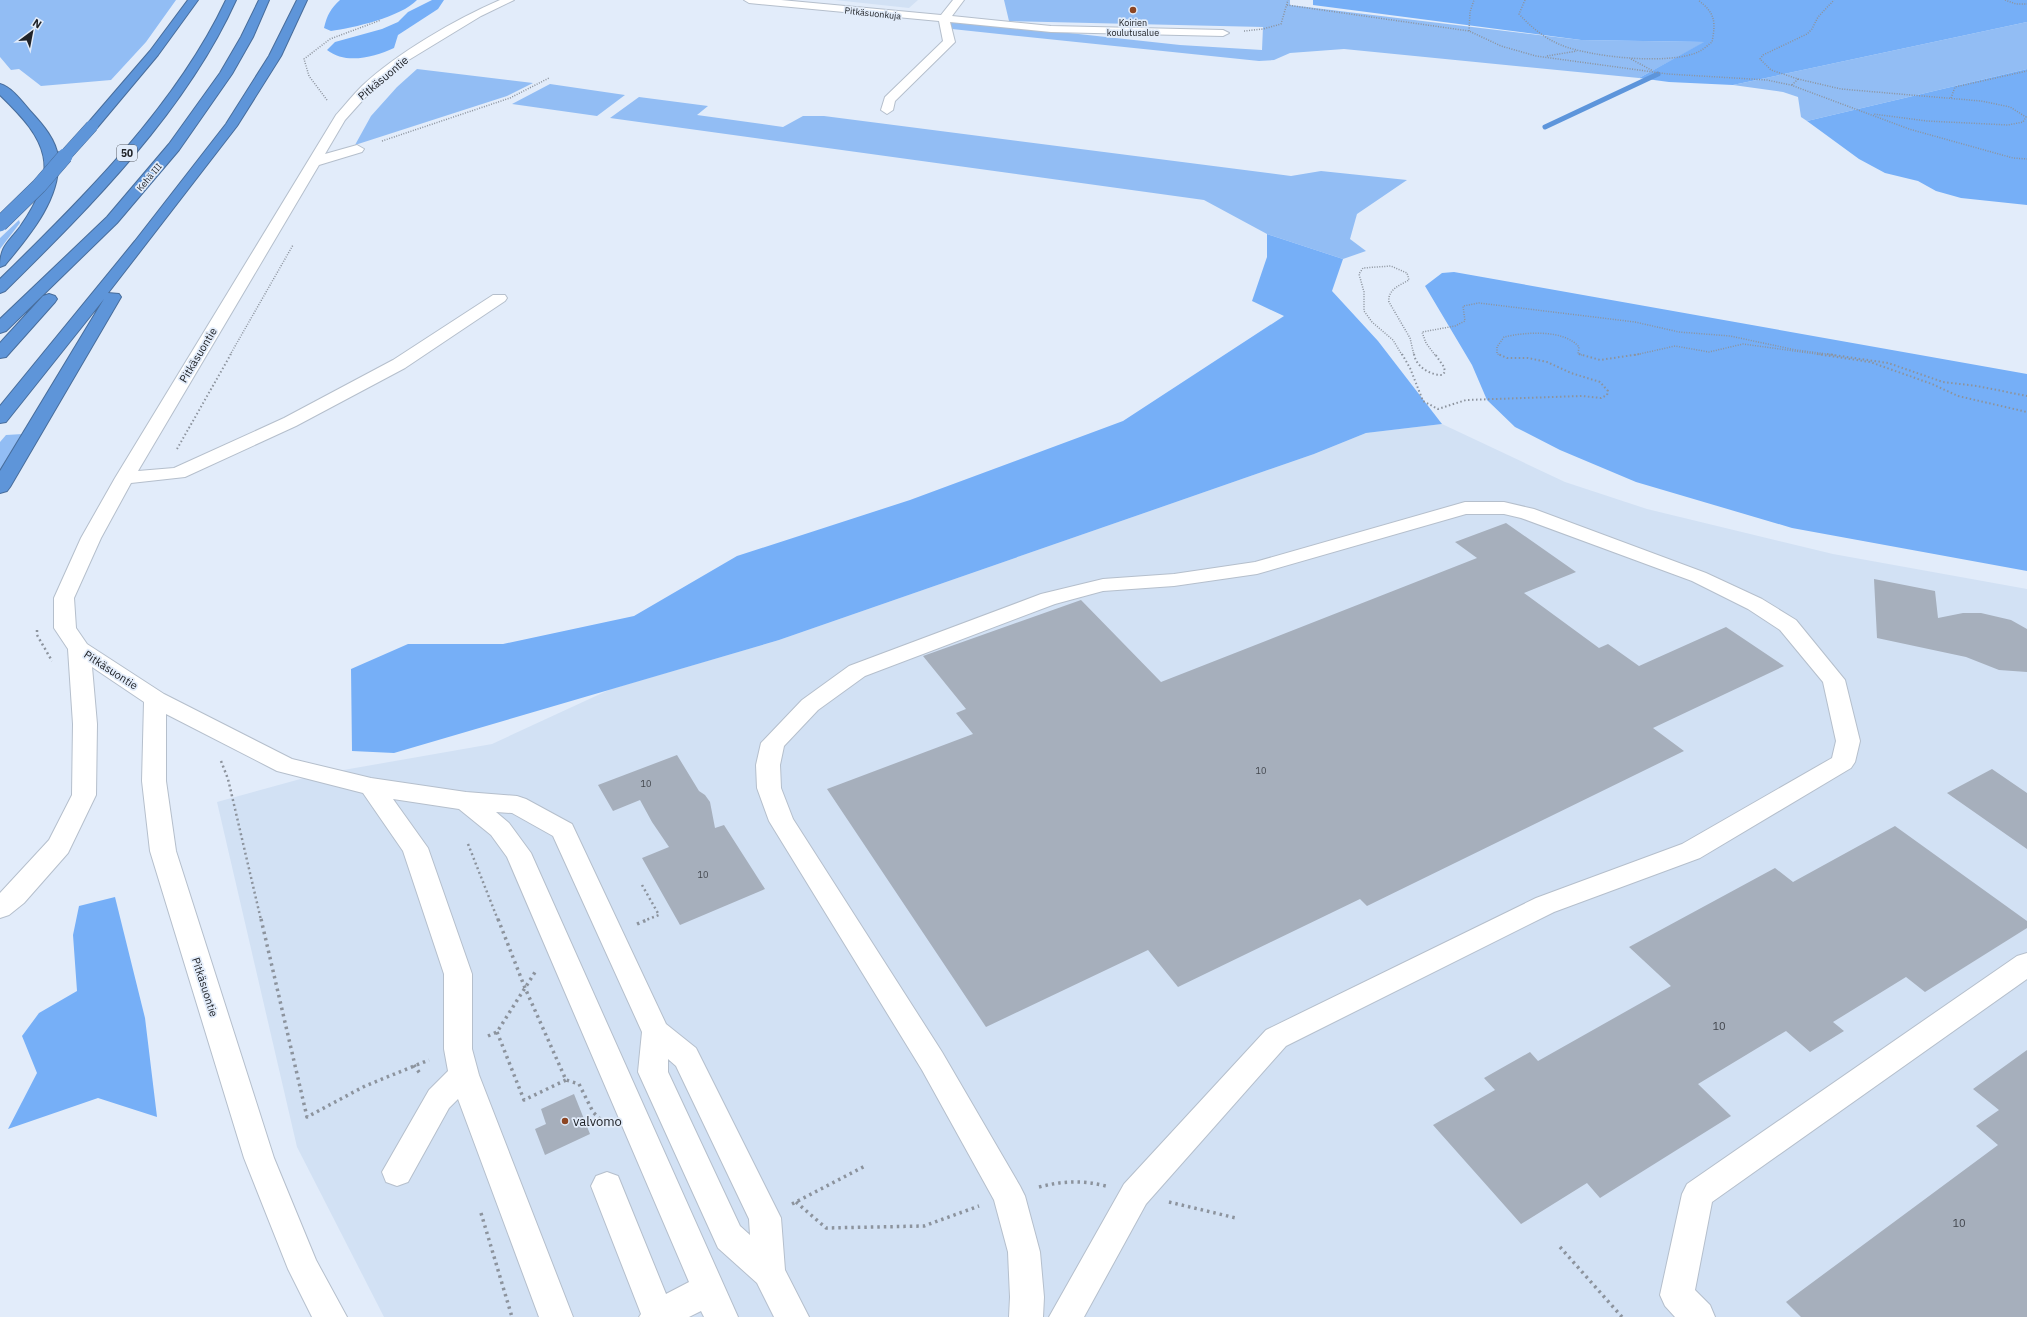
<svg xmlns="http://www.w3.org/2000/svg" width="2027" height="1317" font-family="'IBM Plex Sans',sans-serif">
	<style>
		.built { fill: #d2e1f4 }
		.green { fill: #92bdf4 }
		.forest { fill: #76aff7 }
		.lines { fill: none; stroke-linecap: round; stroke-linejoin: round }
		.stream { stroke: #5d95db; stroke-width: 5 }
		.building { fill: #a6afbc }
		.minor-casing { stroke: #b5bfcc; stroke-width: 2 }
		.highway-casing { stroke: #486d9b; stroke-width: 2 }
		.path-far3 { stroke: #8c939d; stroke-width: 1.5; stroke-dasharray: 1 1.5; stroke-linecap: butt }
		.path-far2 { stroke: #8c939d; stroke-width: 2; stroke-dasharray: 1.5 2.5; stroke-linecap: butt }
		.path-far1 { stroke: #8c939d; stroke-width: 2.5; stroke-dasharray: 2 3; stroke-linecap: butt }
		.path { stroke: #8c939d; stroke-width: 3.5; stroke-dasharray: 2.5 4; stroke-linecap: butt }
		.minor { fill: #fff; fill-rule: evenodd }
		.highway { fill: #5e95d9; fill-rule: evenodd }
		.highway-bridge-far1-casing { stroke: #486d9b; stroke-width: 13; stroke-linecap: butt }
		.highway-bridge-casing { stroke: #486d9b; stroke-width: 16; stroke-linecap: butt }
		.highway-bridge-far1 { stroke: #5e95d9; stroke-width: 12 }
		.highway-bridge { stroke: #5e95d9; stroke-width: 15 }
		.poi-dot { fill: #8d4623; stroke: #e2ecfa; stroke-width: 1.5 }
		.labels { text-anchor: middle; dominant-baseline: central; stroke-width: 3.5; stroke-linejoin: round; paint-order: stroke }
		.far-street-label { font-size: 9px; fill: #202328; stroke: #e2ecfa }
		.far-poi-label { font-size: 9px; fill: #202328; stroke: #e2ecfa }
		.number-label { font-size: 9px; fill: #42464d }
		.shield { fill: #e2ecfa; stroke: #5a5f67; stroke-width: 1 }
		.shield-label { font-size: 10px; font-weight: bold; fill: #202328 }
		.street-label { font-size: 11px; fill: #202328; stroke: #e2ecfa }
		.near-number-label { font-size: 11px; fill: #42464d }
		.near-poi-label { font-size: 13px; fill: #202328; stroke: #e2ecfa; text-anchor: start }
	</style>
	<rect width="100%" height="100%" fill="#e2ecfa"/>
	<!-- built -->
	<path class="built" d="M 835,0 L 918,0 L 909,8 Z
		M 1442,424 L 1565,482 L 1647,509 L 1833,554 L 2027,589 L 2027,1317 L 384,1317 L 297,1147 L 217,802 L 315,775 L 492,744 L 611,689 L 779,640 L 1314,454 L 1366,433 Z"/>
	<!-- green -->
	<path class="green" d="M 0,0 L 176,0 L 146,42 L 111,80 L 41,86 L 19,69 L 11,70 L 0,57 Z
		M 1004,0 L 1290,0 L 1290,5 L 1581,40 L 1705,42 L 1639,78 L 1344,49 L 1290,53 L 1274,60 L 1259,61 L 952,29 L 950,22 L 986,24 L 1180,45 L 1262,50 L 1263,27 L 1009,21 Z
		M 2027,22 L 2027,69 L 1807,121 L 1801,117 L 1798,97 L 1783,92 L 1733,85 Z
		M 417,69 L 533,83 L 507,96 L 355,145 L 371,116 L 397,87 Z
		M 550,84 L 625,95 L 597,116 L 512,104 Z
		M 639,97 L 708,106 L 697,115 L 783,127 L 803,116 L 824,116 L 1291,176 L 1321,171 L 1407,180 L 1357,214 L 1350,239 L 1366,251 L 1343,259 L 1267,234 L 1204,200 L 610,118 Z
		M 19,220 L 20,223 L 0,249 L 0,238 Z
		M 23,434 L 0,471 L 0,442 L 6,435 Z"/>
	<!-- forest -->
	<path class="forest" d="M 340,0 L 417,0 C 401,17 353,28 331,31 L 324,28 C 327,15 331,8 340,0 Z
		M 432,0 L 444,0 L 438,9 L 398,35 L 394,48 C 374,57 346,65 327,50 L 335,42 L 382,29 L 398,22 L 408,12 Z
		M 1313,0 L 2027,0 L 2027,22 L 1733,85 L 1669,82 L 1639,78 L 1704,42 L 1581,40 L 1313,5 Z
		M 2027,69 L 2027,205 L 1961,198 L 1936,191 L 1918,181 L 1885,173 L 1859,159 L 1807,121 Z
		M 1267,234 L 1343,259 L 1332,291 L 1378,341 L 1442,424 L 1366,433 L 1314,454 L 779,640 L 394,753 L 352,751 L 351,669 L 408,644 L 503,644 L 634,616 L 737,556 L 910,500 L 1123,421 L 1284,316 L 1252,301 L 1267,257 Z
		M 1454,272 L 2027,374 L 2027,571 L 1792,528 L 1636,482 L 1560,450 L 1515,427 L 1487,400 L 1472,365 L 1425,286 L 1442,273 Z
		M 115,897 L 145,1018 L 157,1117 L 98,1098 L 8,1129 L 37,1073 L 22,1036 L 39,1013 L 77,991 L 73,935 L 79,906 Z"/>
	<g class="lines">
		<!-- stream -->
		<path class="stream" d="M 1545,127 L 1658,74"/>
	</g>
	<!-- building -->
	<path class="building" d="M 1506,523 L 1576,572 L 1524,593 L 1599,648 L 1608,644 L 1639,666 L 1726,627 L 1784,666 L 1653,728 L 1684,751 L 1367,906 L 1360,899 L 1178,987 L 1148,950 L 986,1027 L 827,789 L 973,734 L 956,713 L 966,709 L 923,656 L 1081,600 L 1161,682 L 1477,558 L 1455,542 Z
		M 1874,579 L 1935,591 L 1938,618 L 1963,613 L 1981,613 L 2011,620 L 2027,629 L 2027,672 L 1999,670 L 1966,657 L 1877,638 Z
		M 677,755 L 699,791 L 705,795 L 710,802 L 715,828 L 724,825 L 765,889 L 680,925 L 642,858 L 669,847 L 652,822 L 640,800 L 613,811 L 598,785 Z
		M 1992,769 L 2027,793 L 2027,849 L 1947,793 Z
		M 1895,826 L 2027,921 L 2027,928 L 1925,992 L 1906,977 L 1833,1022 L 1844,1031 L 1810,1052 L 1786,1031 L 1698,1084 L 1731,1116 L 1600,1198 L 1587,1183 L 1521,1224 L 1433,1125 L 1495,1090 L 1484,1078 L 1530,1052 L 1538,1061 L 1671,986 L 1629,947 L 1775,868 L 1793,882 Z
		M 2027,1050 L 2027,1317 L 1801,1317 L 1786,1302 L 1998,1145 L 1976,1126 L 1999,1110 L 1973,1089 Z
		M 574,1094 L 590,1134 L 545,1155 L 535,1129 L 546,1124 L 541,1109 Z"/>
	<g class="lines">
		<!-- minor casing -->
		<g class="minor-casing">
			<path id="minor" d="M 500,0 L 514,0 L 481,16 L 407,61 L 371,91 L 345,120 L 325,154 L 357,145 L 364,149 L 362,152 L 319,165 L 138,471 L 174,468 L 284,418 L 393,360 L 493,295 L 505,295 L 507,298 L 505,301 L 405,368 L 296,426 L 185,477 L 131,483 L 101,538 L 74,598 L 76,628 L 87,644 L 164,694 L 292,759 L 371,778 L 466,792 L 517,796 L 526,799 L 572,824 L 666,1024 L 696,1048 L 781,1218 L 785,1270 L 809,1317 L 774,1317 L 757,1283 L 718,1248 L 638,1072 L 642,1032 L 553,836 L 512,813 L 496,812 L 509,823 L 531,853 L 738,1317 L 704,1317 L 701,1311 L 689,1317 L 639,1317 L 641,1314 L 591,1186 L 596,1176 L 607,1172 L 618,1176 L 666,1294 L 689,1282 L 507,857 L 491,835 L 459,809 L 393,799 L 428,848 L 472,974 L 472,1049 L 479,1075 L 573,1317 L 539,1317 L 458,1099 L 449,1108 L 408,1182 L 397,1186 L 386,1182 L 382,1172 L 429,1090 L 448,1071 L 444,1049 L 444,974 L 403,851 L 363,793 L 277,771 L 166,714 L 166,781 L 176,851 L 274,1158 L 316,1260 L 347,1317 L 312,1317 L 288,1269 L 244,1158 L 150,851 L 142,781 L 144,702 L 92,667 L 97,724 L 96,795 L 68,853 L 24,903 L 9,915 L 0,918 L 0,893 L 49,840 L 72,795 L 73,724 L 68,649 L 54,628 L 54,598 L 81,538 L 115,478 L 336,115 C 344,106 353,95 362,86 C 397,53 456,19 500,0 ZM 668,1059 L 676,1066 L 749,1219 L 750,1235 L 740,1226 L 668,1072 Z
				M 744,0 L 781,0 L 941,15 L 953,0 L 964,0 L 952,16 L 1051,26 L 1223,30 L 1229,33 L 1223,36 L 1051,32 L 950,22 L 955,42 L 895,101 L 893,110 L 887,114 L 881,110 L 885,97 L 943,41 L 939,21 L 749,3 Z
				M 1465,502 L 1504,502 L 1534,509 L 1706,573 L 1762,599 L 1796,620 L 1845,680 L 1860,741 L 1855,762 L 1851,768 L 1700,858 L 1554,912 L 1286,1046 L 1146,1204 L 1084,1317 L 1049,1317 L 1124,1184 L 1266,1030 L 1536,898 L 1682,844 L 1832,758 L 1836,741 L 1823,682 L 1780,630 L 1748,609 L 1692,581 L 1521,518 L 1504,514 L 1466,514 L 1257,574 L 1174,586 L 1103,591 L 1055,604 L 865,676 L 818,710 L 784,746 L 780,765 L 781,788 L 793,819 L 942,1052 L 1020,1186 L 1025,1196 L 1040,1252 L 1044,1297 L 1043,1317 L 1009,1317 L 1010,1297 L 1008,1252 L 994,1200 L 922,1070 L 769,821 L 757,788 L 756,765 L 761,743 L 802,700 L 849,666 L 1041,594 L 1103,579 L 1174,574 L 1255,562 Z
				M 2027,953 L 2027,979 L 1712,1202 L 1695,1290 L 1710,1305 L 1715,1317 L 1675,1317 L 1665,1306 L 1660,1295 L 1682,1194 L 1687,1184 L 2017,956 Z"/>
		</g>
		<!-- highway casing -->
		<g class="highway-casing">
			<path id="highway" d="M 188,0 L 198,0 L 158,55 L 96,129 L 88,129 L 86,126 L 88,123 L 150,51 Z
				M 226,0 L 236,0 C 186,111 91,206 5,291 L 0,293 L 0,279 C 83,198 176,106 226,0 Z
				M 259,0 L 269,0 L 253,37 L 232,74 L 179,150 L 117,223 L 6,331 L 0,333 L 0,319 L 107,217 L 169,144 L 220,73 L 241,37 Z
				M 297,0 L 307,0 L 281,56 L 237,126 L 108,293 L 119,294 L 121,297 L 10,487 L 7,491 L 0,493 L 0,471 L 104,299 L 6,422 L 0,423 L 0,406 L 135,241 L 226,124 L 269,56 Z
				M 0,84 C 12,87 24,104 32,113 C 43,125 56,140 58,157 C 62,198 29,236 5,265 L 0,267 C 0,246 8,243 20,227 C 61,168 48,141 0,95 Z
				M 49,294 L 55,296 L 57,299 L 55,302 L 6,357 L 0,358 L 0,343 L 43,296 Z"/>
		</g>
		<!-- path-far3 -->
		<path class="path-far3" d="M 1525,0 L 1519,14 C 1531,27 1544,38 1561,45 C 1590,57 1672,66 1700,51 C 1704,49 1708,45 1712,42 C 1716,21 1715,13 1698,0
			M 2005,0 L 2016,4 L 2027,4
			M 1287,5 L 1469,31 L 1501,46 L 1536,56 L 1668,74 L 1767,80 L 1791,85 L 1909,129 L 2013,158 L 2027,159
			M 1244,31 L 1263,29 L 1281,24 L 1288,0
			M 1469,31 L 1470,12 L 1474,0
			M 1547,56 L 1577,51
			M 1631,59 L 1653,71
			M 1798,79 L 1841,89 L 1981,101 L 2010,107 L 2026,117 L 2023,122 L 2008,125 L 1927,121 L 1873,114
			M 1792,85 L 1798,79 L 1771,70 L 1760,59 L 1763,55 L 1807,34 L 1812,29 L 1818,17 L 1834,0
			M 1951,98 L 1955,87 L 2027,71
			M 327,100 L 309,76 L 304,59 L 330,39 L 381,20
			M 382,141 L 510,98 L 549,78
			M 230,355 L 293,245
			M 1402,355 L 1393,340 L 1372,322 L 1364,311 L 1364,292 L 1359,274 L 1363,268 L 1391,266 L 1407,273 L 1409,280 C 1400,285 1387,290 1389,302 L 1410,338 L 1414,355
			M 1435,355 L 1426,343 L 1422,332 L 1455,326 L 1465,321 L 1463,306 L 1479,303 L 1635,322 L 1679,332 L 1730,336 L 1796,350 L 1835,355
			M 1501,355 L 1497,354 L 1497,347 L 1504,337 C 1525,332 1564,329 1579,347 L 1578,354 L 1582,355
			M 1635,355 L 1675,346 L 1709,352 L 1743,344 L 1824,355"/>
		<!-- path-far2 -->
		<path class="path-far2" d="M 1402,354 L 1410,368 L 1423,401 L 1438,409 L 1466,400 L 1582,396 L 1601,398 L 1607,395 L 1608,391 L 1600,382 L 1571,373 L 1547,362 L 1528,358 L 1507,358 L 1498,354
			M 1414,354 C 1416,367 1430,375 1442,375 L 1445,372 L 1444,367 L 1435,354
			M 1579,354 L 1600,360 L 1640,354
			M 1817,354 L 1870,362 L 1932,384 L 1958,396 L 2027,412
			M 1827,354 L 1888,363 L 1943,382 L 1977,386 L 2027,396
			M 177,449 L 231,354"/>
		<!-- path-far1 -->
		<path class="path-far1" d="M 37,630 L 37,635 L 52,661
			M 221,761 L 228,779 L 261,920
			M 468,844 L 498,920
			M 642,885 L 659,915 L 646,920"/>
		<!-- path -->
		<path class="path" d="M 261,919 L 307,1117 L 365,1086 L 429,1060
			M 498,919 L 525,988 L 566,1080 L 579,1084 L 593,1112 L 601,1120
			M 637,924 L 649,919
			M 497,1032 L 524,1100 L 566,1080
			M 488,1036 L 497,1032 L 537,969
			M 414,1065 L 421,1075
			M 1039,1187 C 1062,1181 1082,1180 1106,1186
			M 796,1202 L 826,1228 L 924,1226 L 979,1206
			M 1169,1202 L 1236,1218
			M 792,1204 L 865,1166
			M 481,1213 L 512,1317
			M 1560,1247 L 1622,1317"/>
		<!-- minor -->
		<use href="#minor" class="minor"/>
		<!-- highway -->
		<use href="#highway" class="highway"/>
		<!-- highway-bridge-far1 casing -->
		<g class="highway-bridge-far1-casing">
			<path id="highway-bridge-far1" d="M 64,157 L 92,126"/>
		</g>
		<!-- highway-bridge casing -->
		<g class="highway-bridge-casing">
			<path id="highway-bridge" d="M 0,224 L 39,186 L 65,156"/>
		</g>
		<!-- highway-bridge-far1 -->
		<use href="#highway-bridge-far1" class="highway-bridge-far1"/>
		<!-- highway-bridge -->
		<use href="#highway-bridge" class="highway-bridge"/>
	</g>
	<!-- markers -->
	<g class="poi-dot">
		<circle cx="1133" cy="10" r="4"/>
		<circle cx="565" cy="1121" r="4"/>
	</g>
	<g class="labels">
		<!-- far-street labels -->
		<g class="far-street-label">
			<text transform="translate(873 13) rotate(6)">Pitkäsuonkuja</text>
			<text transform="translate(149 177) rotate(-50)">Kehä III</text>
		</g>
		<!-- far-poi labels -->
		<g class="far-poi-label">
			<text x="1133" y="22">Koirien<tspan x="1133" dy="10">koulutusalue</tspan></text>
		</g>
		<!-- number labels -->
		<g class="number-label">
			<text x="1261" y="770">10</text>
			<text x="646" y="783">10</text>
			<text x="703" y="874">10</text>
		</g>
		<!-- shield labels -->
		<rect class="shield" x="117" y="145" width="20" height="16" rx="3"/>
		<g class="shield-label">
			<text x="127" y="153">50</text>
		</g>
		<!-- street labels -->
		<g class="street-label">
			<text transform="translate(383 78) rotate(-40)">Pitkäsuontie</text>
			<text transform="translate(198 355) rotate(-59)">Pitkäsuontie</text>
			<text transform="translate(111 670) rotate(33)">Pitkäsuontie</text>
			<text transform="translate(205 987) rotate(72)">Pitkäsuontie</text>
		</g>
		<!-- near-number labels -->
		<g class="near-number-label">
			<text x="1719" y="1026">10</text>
			<text x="1959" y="1223">10</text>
		</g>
		<!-- near-poi labels -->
		<g class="near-poi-label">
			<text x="573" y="1121">valvomo</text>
		</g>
	</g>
	<!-- north arrow -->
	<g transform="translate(32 32) rotate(32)" stroke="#e2ecfa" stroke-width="3" paint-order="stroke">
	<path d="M0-3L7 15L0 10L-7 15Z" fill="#202328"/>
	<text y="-6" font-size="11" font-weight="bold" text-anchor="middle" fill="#202328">N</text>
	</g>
</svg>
